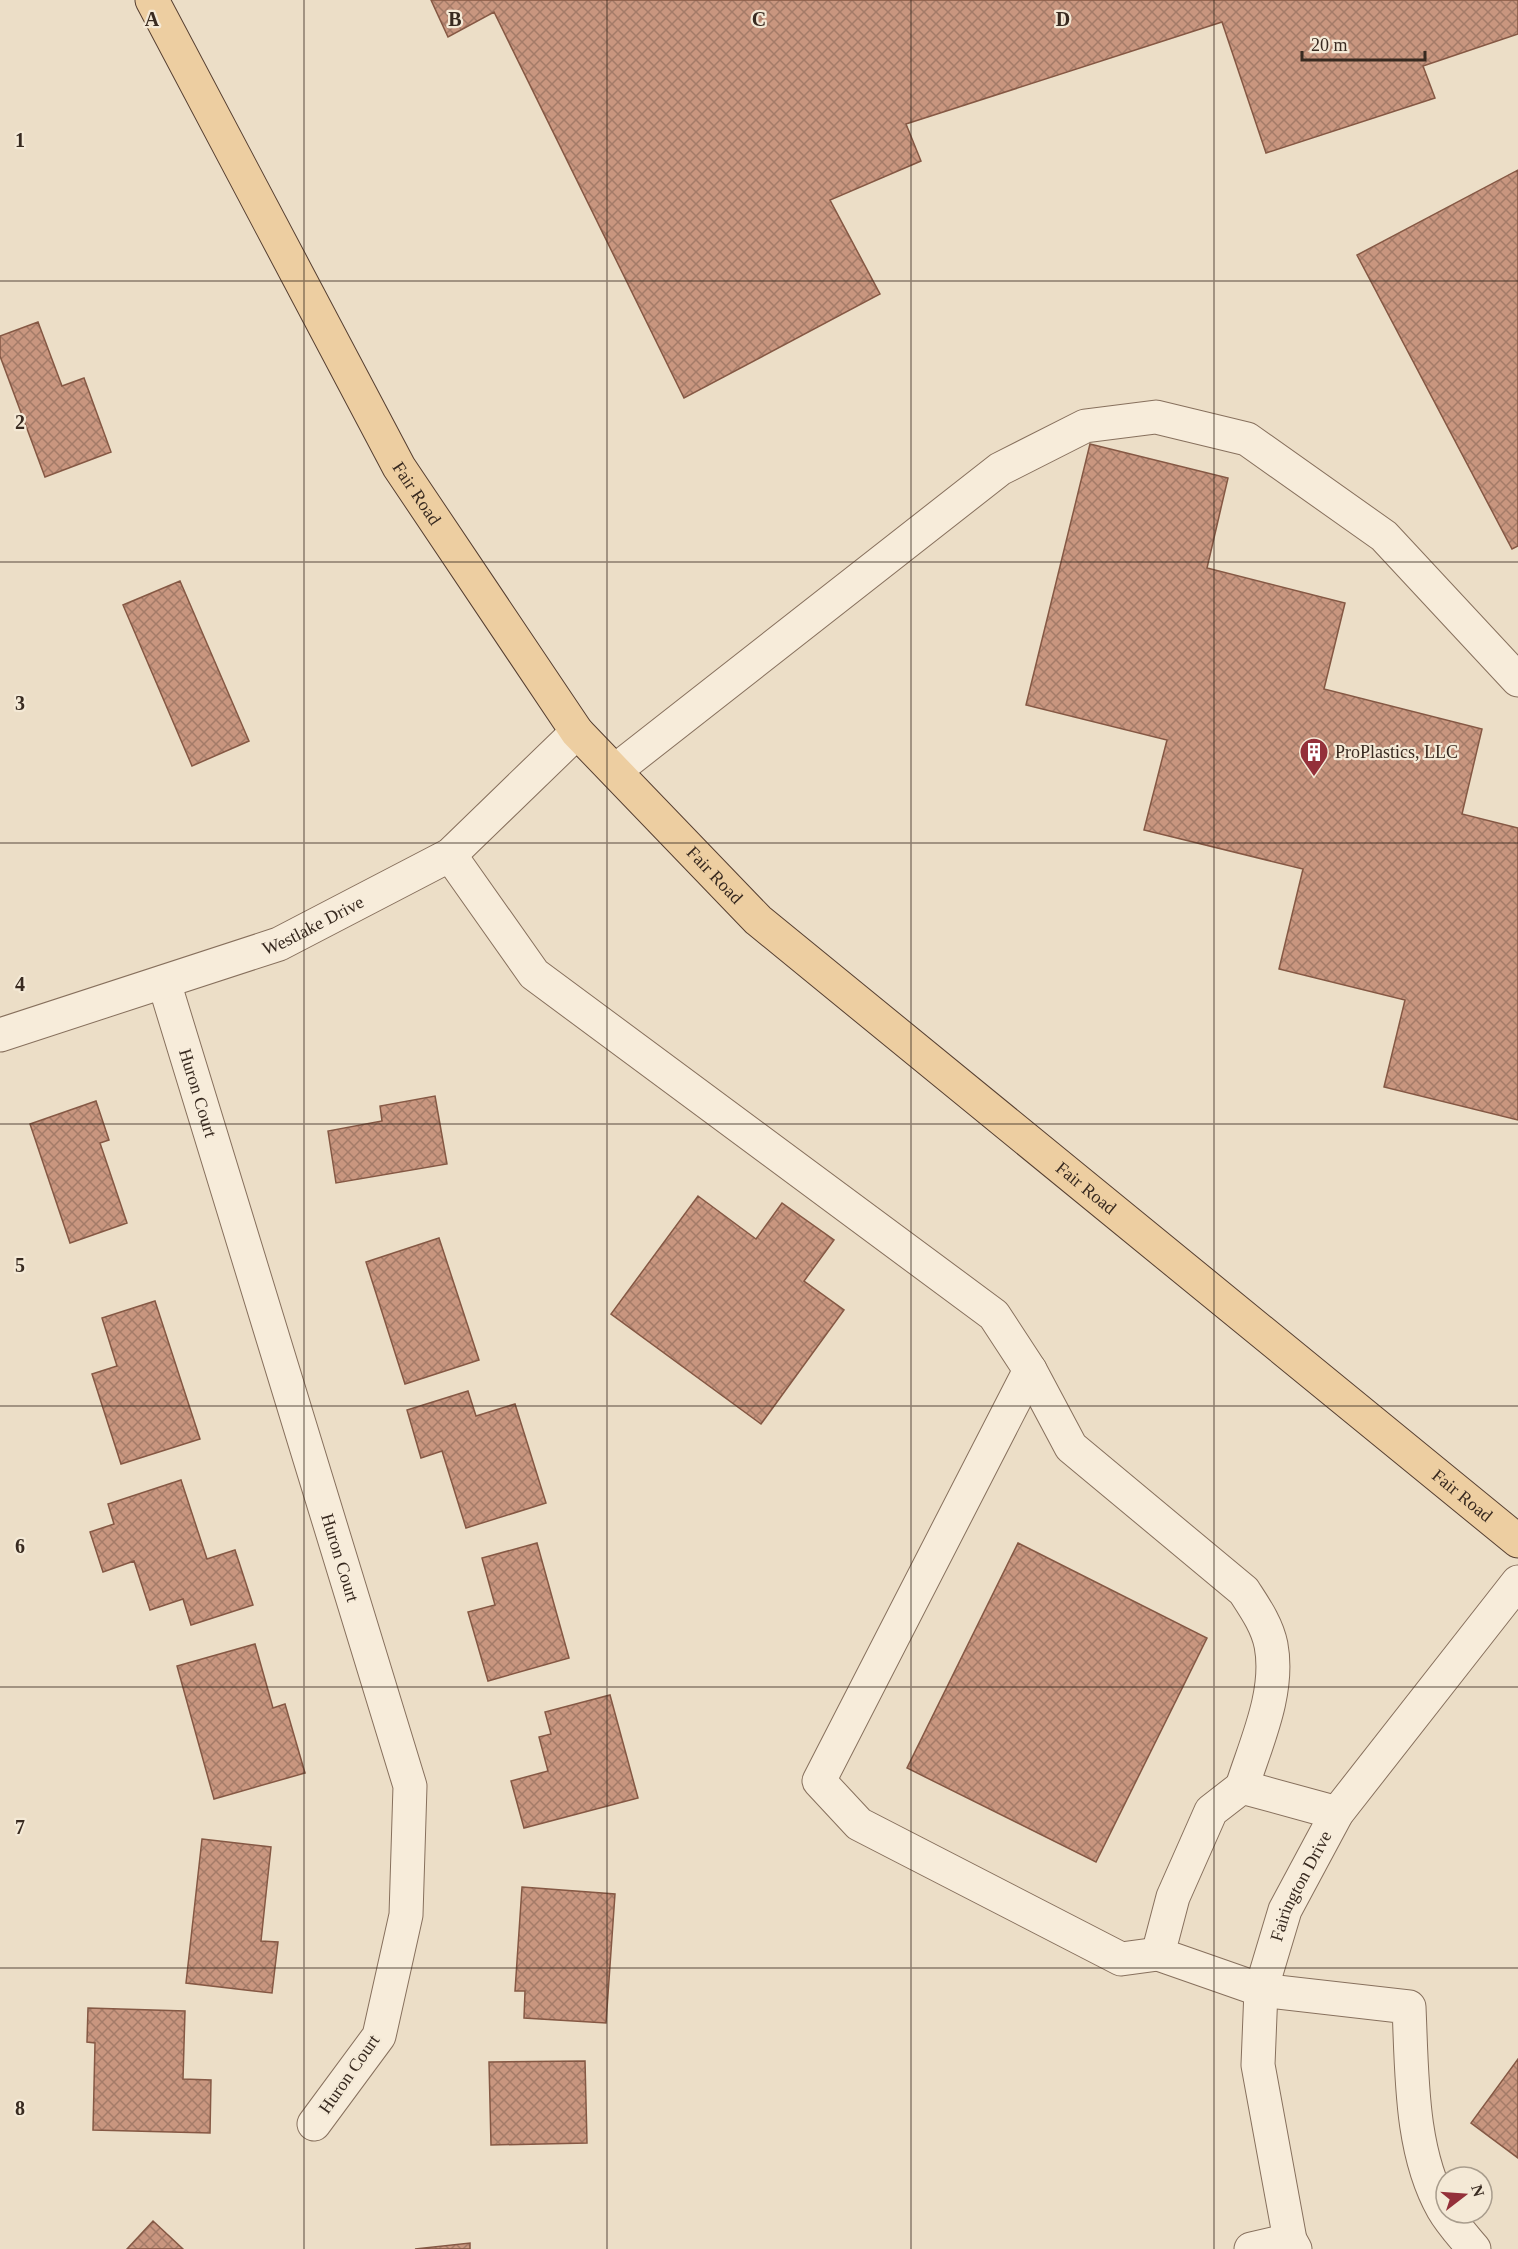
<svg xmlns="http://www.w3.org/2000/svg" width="1518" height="2249" font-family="Georgia,serif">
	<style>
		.building { fill: url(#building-cross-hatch); stroke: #855844; stroke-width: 1.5 }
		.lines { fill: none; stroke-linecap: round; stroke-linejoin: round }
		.minor-casing { stroke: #87705d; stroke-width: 35 }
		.major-casing { stroke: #563f31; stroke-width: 35 }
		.minor { stroke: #f7ecda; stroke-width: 33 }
		.major { stroke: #edcea1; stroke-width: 33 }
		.grid { fill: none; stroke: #382a20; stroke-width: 1.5; stroke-opacity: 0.55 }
		.labels { text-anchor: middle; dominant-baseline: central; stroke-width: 4.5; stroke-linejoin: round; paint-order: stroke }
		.street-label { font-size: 18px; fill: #382a20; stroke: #f4e9d6 }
		.poi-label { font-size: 18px; fill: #382a20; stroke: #f4e9d6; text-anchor: start }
		.grid-label { font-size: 20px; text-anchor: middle; font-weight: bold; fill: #382a20; stroke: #f4e9d6; stroke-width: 4.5; stroke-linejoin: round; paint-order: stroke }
	</style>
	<defs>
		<pattern id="building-cross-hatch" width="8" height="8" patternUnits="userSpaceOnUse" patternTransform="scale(1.5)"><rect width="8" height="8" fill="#c9967f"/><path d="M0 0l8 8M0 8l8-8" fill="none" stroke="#a47b68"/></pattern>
	</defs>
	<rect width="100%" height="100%" fill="#ecdec7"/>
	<!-- building -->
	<path class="building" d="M 431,0 L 1518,0 L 1518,34 L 1423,66 L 1435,98 L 1266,153 L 1222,22 L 906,124 L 921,161 L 830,200 L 880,294 L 684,398 L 494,12 L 448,37 Z
		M 1518,170 L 1518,546 L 1512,549 L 1357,255 Z
		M 38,322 L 62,386 L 84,378 L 111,452 L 45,477 L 0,356 L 0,336 Z
		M 1090,444 L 1228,478 L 1207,568 L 1345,603 L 1324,689 L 1482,729 L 1462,814 L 1518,828 L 1518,1120 L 1384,1087 L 1405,1000 L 1279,969 L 1303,869 L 1144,830 L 1167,740 L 1026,705 Z
		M 180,581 L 249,741 L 192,766 L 123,605 Z
		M 435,1096 L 447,1164 L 336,1183 L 328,1131 L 382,1121 L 380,1106 Z
		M 96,1101 L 109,1140 L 100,1143 L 127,1223 L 70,1243 L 30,1124 Z
		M 698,1196 L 756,1239 L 782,1203 L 834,1240 L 804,1281 L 844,1310 L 761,1424 L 611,1314 Z
		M 439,1238 L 479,1360 L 405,1384 L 366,1262 Z
		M 155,1301 L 200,1439 L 121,1464 L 92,1374 L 117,1366 L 102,1318 Z
		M 468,1391 L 476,1416 L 515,1404 L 546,1503 L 466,1528 L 442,1451 L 421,1458 L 407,1410 Z
		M 181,1480 L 207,1559 L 235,1550 L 253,1605 L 191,1625 L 183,1599 L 150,1610 L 134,1561 L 103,1572 L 90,1532 L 114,1524 L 108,1504 Z
		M 537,1543 L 569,1658 L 488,1681 L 468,1612 L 495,1605 L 482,1558 Z
		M 1018,1543 L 1207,1638 L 1096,1862 L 907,1768 Z
		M 255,1644 L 273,1708 L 285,1704 L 305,1773 L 214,1799 L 177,1666 Z
		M 610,1695 L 638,1798 L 524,1828 L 511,1781 L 548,1771 L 539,1737 L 551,1734 L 545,1712 Z
		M 202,1839 L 271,1847 L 261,1941 L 278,1942 L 272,1993 L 186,1983 Z
		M 522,1887 L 615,1894 L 606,2023 L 524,2018 L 525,1991 L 515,1991 Z
		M 88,2008 L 185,2011 L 183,2079 L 211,2080 L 210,2133 L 93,2130 L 95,2043 L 87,2042 Z
		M 1518,2059 L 1518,2158 L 1471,2123 Z
		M 585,2061 L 587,2143 L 491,2145 L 489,2062 Z
		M 153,2221 L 183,2249 L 127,2249 Z
		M 470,2243 L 470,2249 L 415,2249 Z"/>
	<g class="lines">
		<!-- minor casing -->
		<g class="minor-casing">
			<g id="minor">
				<path d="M 616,770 L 1000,469 L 1085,426 L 1156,417 L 1247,439 L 1384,536 L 1518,680"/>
				<path d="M 450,855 L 534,974 L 994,1315 L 1030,1370 L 1071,1447 L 1244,1591 C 1255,1608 1267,1625 1271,1645 C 1280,1692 1256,1743 1242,1787"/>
				<path id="s1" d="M 164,982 L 410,1786 L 406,1915 L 379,2036 L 314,2124"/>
				<path id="s2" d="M 0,1035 L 279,944 L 450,855 L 577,732"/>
				<path d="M 1030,1370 L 819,1781 L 859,1824 L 1121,1959 L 1158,1954"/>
				<path d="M 1337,1813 L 1242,1787 L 1211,1811 L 1173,1897 L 1158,1954 L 1261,1990 L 1409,2007 C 1412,2072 1410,2151 1443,2209 C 1451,2223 1464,2237 1474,2249"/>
				<path d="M 1251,2249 L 1290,2240"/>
				<path id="s3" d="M 1295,2249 L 1290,2240 L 1258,2065 L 1261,1990 L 1285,1910 L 1337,1813 L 1518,1582"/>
			</g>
		</g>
		<!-- major casing -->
		<g class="major-casing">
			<g id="major">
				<path id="s4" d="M 152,0 L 399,467 L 577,732 L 758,920 L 1518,1541"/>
			</g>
		</g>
		<!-- minor -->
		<use href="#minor" class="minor"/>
		<!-- major -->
		<use href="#major" class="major"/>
	</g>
	<!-- grid -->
	<path class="grid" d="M 304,0 L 304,2249M 607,0 L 607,2249M 911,0 L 911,2249M 1214,0 L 1214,2249M 0,281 L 1518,281M 0,562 L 1518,562M 0,843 L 1518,843M 0,1124 L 1518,1124M 0,1406 L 1518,1406M 0,1687 L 1518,1687M 0,1968 L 1518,1968"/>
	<!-- icons -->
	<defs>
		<g id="building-pin" transform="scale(1.5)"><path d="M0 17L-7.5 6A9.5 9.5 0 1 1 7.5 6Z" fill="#94303a" stroke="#f4e9d6"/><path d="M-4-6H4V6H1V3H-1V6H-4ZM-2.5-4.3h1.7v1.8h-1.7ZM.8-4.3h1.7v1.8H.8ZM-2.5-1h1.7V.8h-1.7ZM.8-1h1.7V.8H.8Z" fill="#fff"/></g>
	</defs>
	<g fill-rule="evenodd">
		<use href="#building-pin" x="1314" y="752"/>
	</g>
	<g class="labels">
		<!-- street labels -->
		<g class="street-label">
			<text stroke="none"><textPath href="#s4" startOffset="560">Fair Road</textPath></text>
			<text stroke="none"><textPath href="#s4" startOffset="1046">Fair Road</textPath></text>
			<text stroke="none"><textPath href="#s2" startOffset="332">Westlake Drive</textPath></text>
			<text stroke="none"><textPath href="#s1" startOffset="116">Huron Court</textPath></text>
			<text stroke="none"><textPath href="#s4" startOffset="1532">Fair Road</textPath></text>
			<text stroke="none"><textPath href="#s4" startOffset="2018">Fair Road</textPath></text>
			<text stroke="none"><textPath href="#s1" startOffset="602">Huron Court</textPath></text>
			<text stroke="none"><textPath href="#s3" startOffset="375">Fairington Drive</textPath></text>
			<text transform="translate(349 2074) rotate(-55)">Huron Court</text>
		</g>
		<!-- poi labels -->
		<g class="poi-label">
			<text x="1335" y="752">ProPlastics, LLC</text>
		</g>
	</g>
	<g class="grid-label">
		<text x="152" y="26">A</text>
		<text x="455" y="26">B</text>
		<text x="759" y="26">C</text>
		<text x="1063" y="26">D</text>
		<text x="20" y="147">1</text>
		<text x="20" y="429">2</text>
		<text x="20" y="710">3</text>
		<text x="20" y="991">4</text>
		<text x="20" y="1272">5</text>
		<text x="20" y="1553">6</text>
		<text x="20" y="1834">7</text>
		<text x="20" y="2115">8</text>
	</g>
	<!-- north arrow -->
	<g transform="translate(1464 2195) rotate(73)"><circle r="28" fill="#f4e9d6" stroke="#a99d8d" stroke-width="1.5"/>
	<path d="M0-4.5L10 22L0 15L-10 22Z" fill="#94303a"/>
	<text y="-9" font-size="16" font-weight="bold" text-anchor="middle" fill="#382a20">N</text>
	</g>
	<!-- scale -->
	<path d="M1302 51v9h123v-9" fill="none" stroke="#382a20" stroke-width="3"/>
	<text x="1311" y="51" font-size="18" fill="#382a20" stroke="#f4e9d6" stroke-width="4.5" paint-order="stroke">20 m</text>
</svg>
